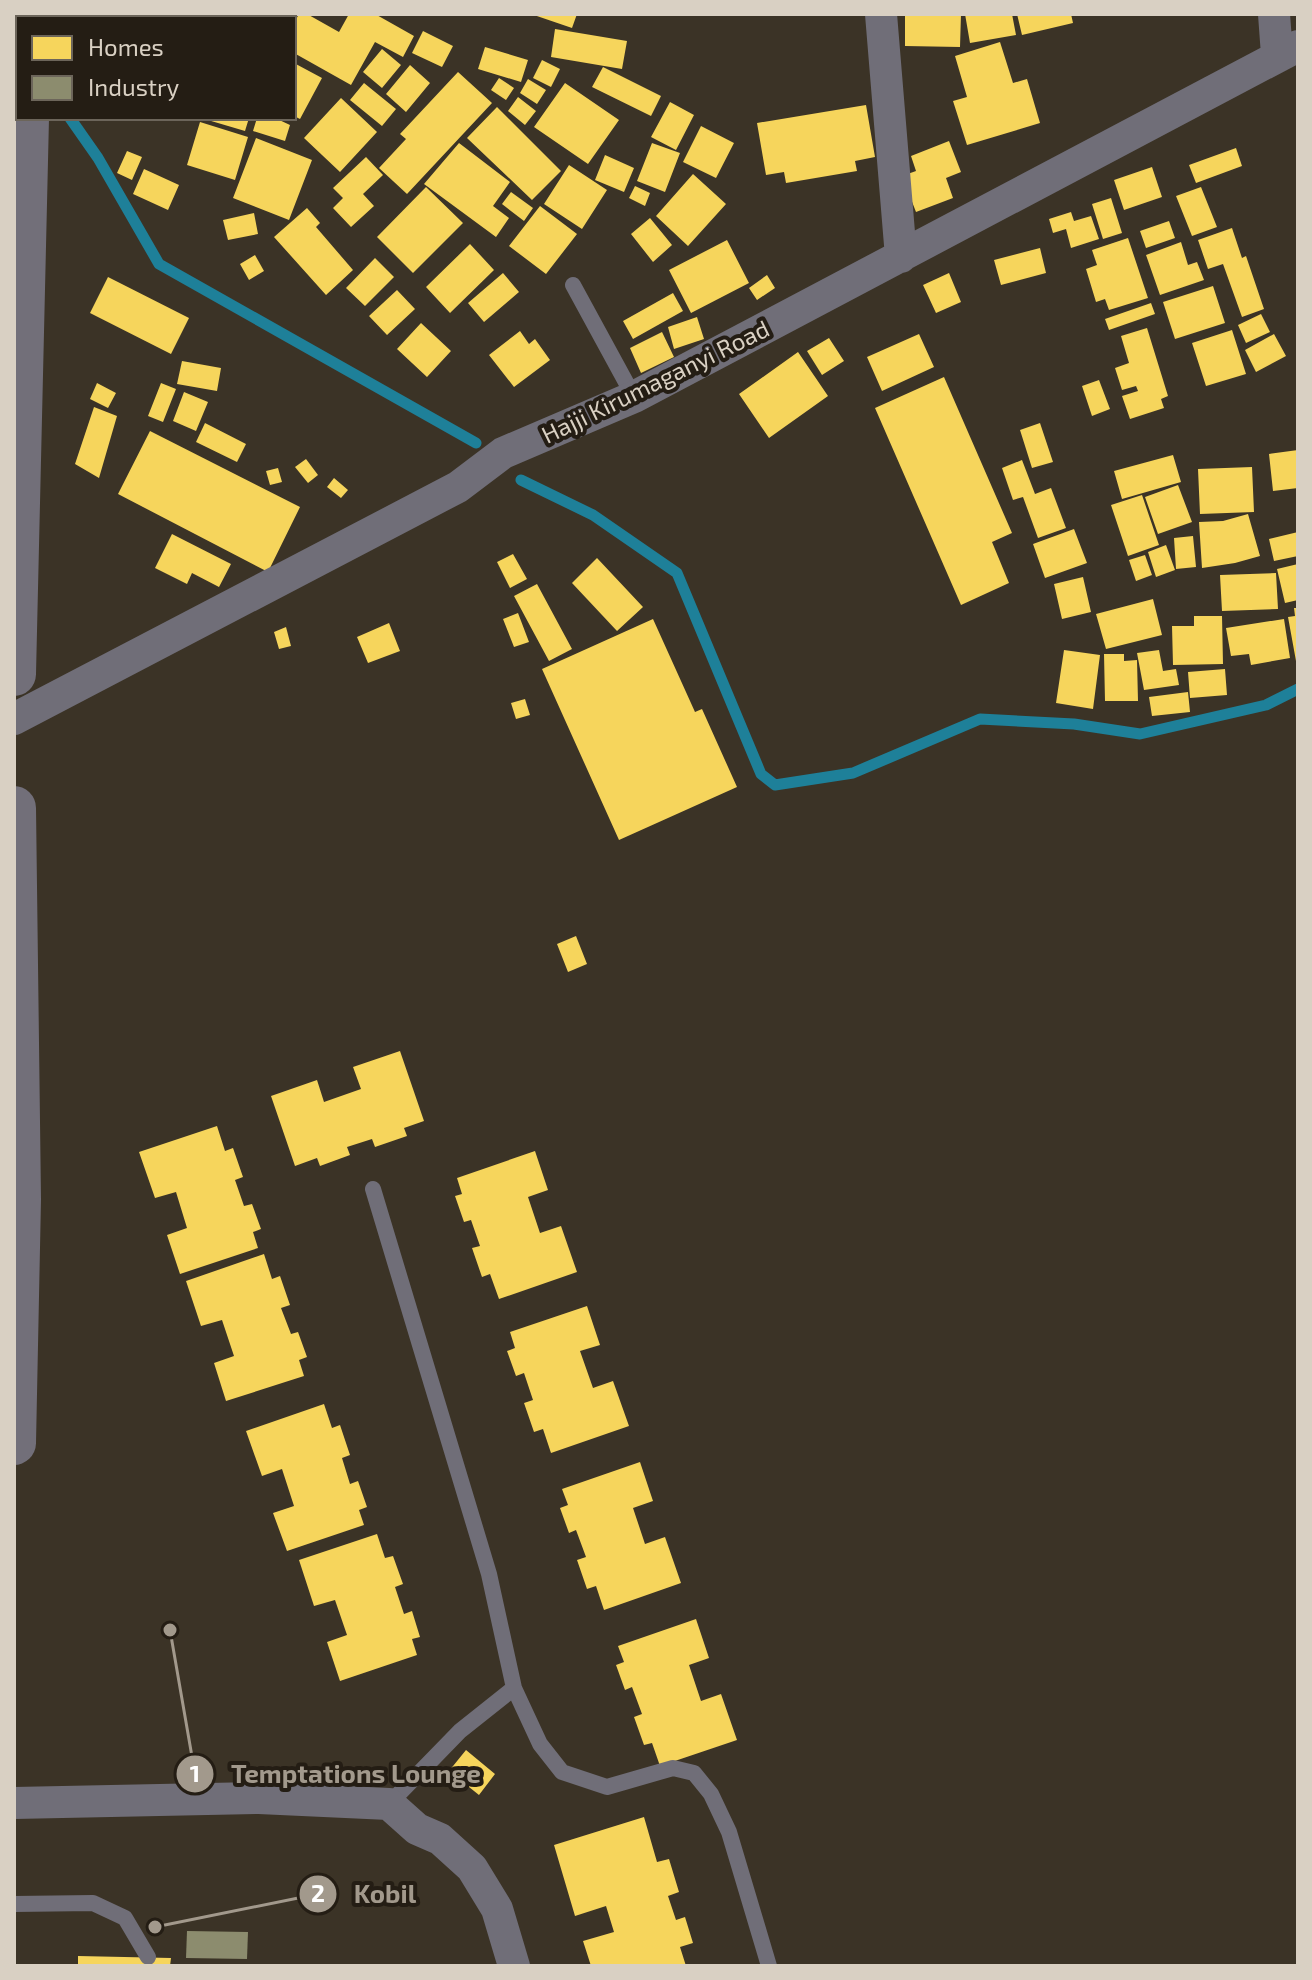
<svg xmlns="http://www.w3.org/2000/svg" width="1312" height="1980" font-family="'Exo 2',sans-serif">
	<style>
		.homes { fill: #f6d55c }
		.industry { fill: #8c8c6e }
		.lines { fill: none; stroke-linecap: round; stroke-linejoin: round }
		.stream { stroke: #1e8099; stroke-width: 11 }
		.service { stroke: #706e78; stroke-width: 16 }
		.minor { stroke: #706e78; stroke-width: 32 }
		.secondary { stroke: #726f79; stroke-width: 44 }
		.labels { text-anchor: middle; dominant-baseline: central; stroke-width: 8; stroke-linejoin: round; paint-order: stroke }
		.street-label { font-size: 24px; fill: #d9d0c3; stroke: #241d14 }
		.leader { fill: none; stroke: #a2998c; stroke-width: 3 }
		.callout-dot { fill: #a2998c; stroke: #241d14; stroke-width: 3 }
		.mark-label { font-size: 24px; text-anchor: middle; font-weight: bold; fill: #fff }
		.callout-label { font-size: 26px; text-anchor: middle; font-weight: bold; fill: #a2998c; stroke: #241d14; stroke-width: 8; stroke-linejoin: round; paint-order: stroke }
	</style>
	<rect width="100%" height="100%" fill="#3b3326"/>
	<!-- homes -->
	<path class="homes" d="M 117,14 L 187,14 L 186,18 L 116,18 Z
		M 220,14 L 265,14 L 264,18 L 219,18 Z
		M 299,14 L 307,14 L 339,32 L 349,14 L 375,14 L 414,36 L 403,57 L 375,42 L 351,85 L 294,53 L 294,23 Z
		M 531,14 L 577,14 L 572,28 Z
		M 905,14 L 961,14 L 960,47 L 905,46 Z
		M 965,14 L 1012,14 L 1016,35 L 970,43 Z
		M 1017,14 L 1071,14 L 1073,23 L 1022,35 Z
		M 555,29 L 627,41 L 622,69 L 551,57 Z
		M 423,31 L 453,46 L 442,67 L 412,53 Z
		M 1000,42 L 1013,83 L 1027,79 L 1040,123 L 967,145 L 953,101 L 967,97 L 955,56 Z
		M 485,47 L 528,60 L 521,82 L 478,69 Z
		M 382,49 L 401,65 L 382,88 L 363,72 Z
		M 542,60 L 560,69 L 551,87 L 533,78 Z
		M 294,63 L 322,78 L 300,119 L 294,116 Z
		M 410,65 L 430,83 L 406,112 L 386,94 Z
		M 603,67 L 661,96 L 651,116 L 592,87 Z
		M 458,72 L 492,103 L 407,194 L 379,168 L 406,139 L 400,134 Z
		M 499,78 L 514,88 L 506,100 L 491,90 Z
		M 528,79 L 546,90 L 537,104 L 520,93 Z
		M 364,83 L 396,109 L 382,126 L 350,100 Z
		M 565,83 L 619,120 L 588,164 L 534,127 Z
		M 518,97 L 536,111 L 525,125 L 508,111 Z
		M 341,98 L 377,132 L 340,172 L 304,138 Z
		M 670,102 L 694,115 L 676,150 L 651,137 Z
		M 866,105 L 875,157 L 855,161 L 857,171 L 786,183 L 784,172 L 766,175 L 757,123 Z
		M 497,107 L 561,171 L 532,200 L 467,138 Z
		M 201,118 L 249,118 L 245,131 Z
		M 257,118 L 275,118 L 290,125 L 285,141 L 253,131 Z
		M 200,122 L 248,137 L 235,180 L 187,165 Z
		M 701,126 L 734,143 L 716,178 L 683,162 Z
		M 256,138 L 312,160 L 289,220 L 233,198 Z
		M 949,141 L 961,172 L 946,178 L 953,198 L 916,212 L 902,176 L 916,171 L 911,156 Z
		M 459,143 L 510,182 L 493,206 L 509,218 L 496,237 L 424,184 Z
		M 652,143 L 680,153 L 665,192 L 637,181 Z
		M 1236,148 L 1242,166 L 1196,183 L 1189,165 Z
		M 127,151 L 142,157 L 132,180 L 117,173 Z
		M 605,155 L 634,168 L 624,192 L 595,180 Z
		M 366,157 L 383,175 L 363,194 L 374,206 L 351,227 L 333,208 L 343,198 L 333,188 Z
		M 569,165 L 607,190 L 582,229 L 544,204 Z
		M 1152,167 L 1162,197 L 1124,210 L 1114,180 Z
		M 144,169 L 179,185 L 168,210 L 133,194 Z
		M 693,174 L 726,204 L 688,246 L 656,216 Z
		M 635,186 L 650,193 L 645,206 L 629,198 Z
		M 426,187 L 463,223 L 413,273 L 377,237 Z
		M 1201,187 L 1217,227 L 1192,236 L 1176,196 Z
		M 511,192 L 533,208 L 524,221 L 502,204 Z
		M 1111,198 L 1122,233 L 1103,239 L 1092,204 Z
		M 540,206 L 577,234 L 546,274 L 509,246 Z
		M 307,208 L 320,223 L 316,227 L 353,270 L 326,295 L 274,237 Z
		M 1071,212 L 1074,221 L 1091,216 L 1099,239 L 1071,248 L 1066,229 L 1053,233 L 1049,219 Z
		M 254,213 L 258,234 L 228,240 L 223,220 Z
		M 650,218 L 672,245 L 653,262 L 631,234 Z
		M 1169,221 L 1175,238 L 1146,248 L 1140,231 Z
		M 1232,228 L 1242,258 L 1246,256 L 1264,309 L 1242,317 L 1223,264 L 1208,269 L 1198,240 Z
		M 1128,238 L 1148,298 L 1109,310 L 1105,299 L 1096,302 L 1086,269 L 1097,265 L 1092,250 Z
		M 727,240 L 749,283 L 691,313 L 669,270 Z
		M 1181,242 L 1188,265 L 1197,262 L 1204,280 L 1160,295 L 1146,255 Z
		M 470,244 L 494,270 L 450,313 L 426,287 Z
		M 1040,248 L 1046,273 L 1001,285 L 994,260 Z
		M 255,255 L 264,271 L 249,280 L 240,264 Z
		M 375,258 L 394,277 L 365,306 L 346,288 Z
		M 503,273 L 519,292 L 484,322 L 468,303 Z
		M 949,273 L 961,302 L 936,313 L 923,285 Z
		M 767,275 L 775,288 L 757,300 L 749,288 Z
		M 108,277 L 189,318 L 171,354 L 90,313 Z
		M 1213,286 L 1225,323 L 1175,339 L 1163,302 Z
		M 397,290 L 415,309 L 387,335 L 369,316 Z
		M 673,293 L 683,311 L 633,339 L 623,321 Z
		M 1151,303 L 1155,314 L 1109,330 L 1105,319 Z
		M 1261,314 L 1270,332 L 1246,343 L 1238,325 Z
		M 697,317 L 704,339 L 674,349 L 668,327 Z
		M 421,323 L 451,351 L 427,377 L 397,349 Z
		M 1147,328 L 1168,396 L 1161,399 L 1164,408 L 1130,419 L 1122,396 L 1138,391 L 1136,386 L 1122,390 L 1115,368 L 1129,363 L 1121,336 Z
		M 1232,330 L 1246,374 L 1206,386 L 1192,343 Z
		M 520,331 L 529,344 L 535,339 L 550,360 L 514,387 L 489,355 Z
		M 662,332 L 674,357 L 641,373 L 630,348 Z
		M 919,334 L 934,367 L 882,391 L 867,357 Z
		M 1274,334 L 1286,356 L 1256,372 L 1245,350 Z
		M 829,338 L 844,361 L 822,375 L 807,351 Z
		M 798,352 L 828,396 L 769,438 L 739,394 Z
		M 182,361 L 221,368 L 217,391 L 177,384 Z
		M 944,377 L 1012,533 L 992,542 L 1009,583 L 961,605 L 875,408 Z
		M 1099,380 L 1110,409 L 1092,416 L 1082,386 Z
		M 97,383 L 116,393 L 108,408 L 90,399 Z
		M 161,383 L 176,389 L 163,422 L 148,416 Z
		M 184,392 L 208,402 L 196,431 L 173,421 Z
		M 94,407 L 117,416 L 99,478 L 75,464 Z
		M 205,423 L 246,444 L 237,462 L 196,442 Z
		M 1040,423 L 1053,462 L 1032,468 L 1020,430 Z
		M 150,431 L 300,507 L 268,572 L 118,494 Z
		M 1298,450 L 1298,488 L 1273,491 L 1269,454 Z
		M 1173,455 L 1181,482 L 1122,499 L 1114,471 Z
		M 306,459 L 318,475 L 308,483 L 295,467 Z
		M 1022,460 L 1035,494 L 1051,488 L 1066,528 L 1038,538 L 1023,497 L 1013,500 L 1002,468 Z
		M 1252,467 L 1254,512 L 1200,514 L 1198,469 Z
		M 278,468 L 282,482 L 270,485 L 266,471 Z
		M 334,478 L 348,490 L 341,498 L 327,487 Z
		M 1178,485 L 1192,522 L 1158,534 L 1145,497 Z
		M 1142,495 L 1159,545 L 1128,556 L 1111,505 Z
		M 1248,514 L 1260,556 L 1235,563 L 1202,568 L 1199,522 L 1223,521 Z
		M 1074,529 L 1087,563 L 1045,578 L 1033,544 Z
		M 1298,532 L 1298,556 L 1274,561 L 1269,539 Z
		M 172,534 L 231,564 L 219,587 L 192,573 L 187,584 L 155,568 Z
		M 1193,536 L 1196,567 L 1176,569 L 1174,538 Z
		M 1166,545 L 1175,570 L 1156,577 L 1148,552 Z
		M 513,554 L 527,579 L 510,588 L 497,562 Z
		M 1145,555 L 1152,575 L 1136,581 L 1129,560 Z
		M 597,558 L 643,607 L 617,631 L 572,583 Z
		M 1298,564 L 1298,600 L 1285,603 L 1277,569 Z
		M 1276,573 L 1278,609 L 1222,611 L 1220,575 Z
		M 1083,577 L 1091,612 L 1062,619 L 1054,584 Z
		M 537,584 L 572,649 L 549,661 L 514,596 Z
		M 1153,599 L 1162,635 L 1106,649 L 1096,614 Z
		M 1294,608 L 1298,608 L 1296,661 L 1288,617 L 1295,616 Z
		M 518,613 L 529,642 L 514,647 L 503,619 Z
		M 1194,616 L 1222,616 L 1223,664 L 1173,665 L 1172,626 L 1194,626 Z
		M 653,619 L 695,712 L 702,709 L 737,787 L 619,840 L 542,669 Z
		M 1284,619 L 1290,658 L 1251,665 L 1249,654 L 1231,656 L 1226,628 Z
		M 389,623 L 400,651 L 368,663 L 357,637 Z
		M 286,627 L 291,646 L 279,649 L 274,632 Z
		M 1064,650 L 1100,655 L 1093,709 L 1056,703 Z
		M 1159,650 L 1163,671 L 1176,669 L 1179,685 L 1144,690 L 1137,653 Z
		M 1104,654 L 1124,654 L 1124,661 L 1137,660 L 1138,701 L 1105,701 Z
		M 1225,669 L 1227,695 L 1190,698 L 1188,672 Z
		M 1188,692 L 1190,712 L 1152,716 L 1149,697 Z
		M 525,699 L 530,715 L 516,719 L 511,703 Z
		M 576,936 L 587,964 L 568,972 L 557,944 Z
		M 400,1051 L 424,1121 L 404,1128 L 407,1136 L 375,1147 L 372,1139 L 347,1147 L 350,1155 L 320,1166 L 317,1158 L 295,1166 L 271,1096 L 317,1080 L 324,1102 L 361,1089 L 353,1067 Z
		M 217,1126 L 225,1151 L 233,1148 L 243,1177 L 235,1180 L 244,1206 L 252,1204 L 261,1229 L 253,1232 L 258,1248 L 180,1274 L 167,1235 L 187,1228 L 176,1192 L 155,1198 L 139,1152 Z
		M 535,1151 L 548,1190 L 528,1197 L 540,1233 L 561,1226 L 577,1272 L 499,1299 L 490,1274 L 482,1277 L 472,1248 L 480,1246 L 471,1220 L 464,1222 L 455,1196 L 462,1194 L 457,1178 Z
		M 264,1254 L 272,1279 L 280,1276 L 290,1305 L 281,1308 L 291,1334 L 298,1332 L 307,1357 L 299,1360 L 304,1376 L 226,1401 L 214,1363 L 234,1356 L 222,1320 L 201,1326 L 186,1281 Z
		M 587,1306 L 600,1345 L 580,1351 L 593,1388 L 613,1381 L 629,1426 L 551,1453 L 543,1429 L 534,1432 L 524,1403 L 533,1400 L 524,1373 L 516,1376 L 507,1351 L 515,1348 L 510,1332 Z
		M 324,1404 L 332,1428 L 340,1425 L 350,1455 L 342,1458 L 350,1484 L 358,1481 L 367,1507 L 359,1510 L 364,1525 L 287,1551 L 273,1513 L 294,1506 L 282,1469 L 262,1476 L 246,1431 Z
		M 640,1462 L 653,1501 L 633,1508 L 645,1544 L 665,1537 L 681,1583 L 604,1610 L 596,1586 L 587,1589 L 577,1560 L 586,1557 L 576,1530 L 569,1533 L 560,1508 L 568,1505 L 562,1489 Z
		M 377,1534 L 385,1558 L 393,1556 L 403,1584 L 395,1587 L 404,1614 L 412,1611 L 420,1637 L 412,1639 L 417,1655 L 340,1681 L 327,1642 L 347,1635 L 335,1600 L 314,1606 L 299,1560 Z
		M 696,1619 L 709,1658 L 689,1665 L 701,1701 L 721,1694 L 737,1740 L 660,1766 L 652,1743 L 644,1745 L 634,1717 L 642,1714 L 632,1687 L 625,1690 L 616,1665 L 624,1662 L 618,1646 Z
		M 466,1750 L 495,1774 L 479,1795 L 449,1771 Z
		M 644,1817 L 657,1862 L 669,1859 L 679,1892 L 668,1896 L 676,1920 L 685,1917 L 693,1943 L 680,1947 L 686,1966 L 591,1966 L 583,1941 L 614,1932 L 606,1906 L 575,1916 L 554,1845 Z
		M 78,1956 L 171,1958 L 170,1966 L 78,1966 Z"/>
	<!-- industry -->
	<path class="industry" d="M 187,1931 L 248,1932 L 247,1959 L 186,1958 Z"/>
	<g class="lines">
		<!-- stream -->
		<path class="stream" d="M 70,118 L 98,158 L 159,264 L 476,443
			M 521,480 L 593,515 L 677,573 L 761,774 L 775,785 L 853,773 L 980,719 L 1074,724 L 1140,734 L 1266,705 L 1298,689"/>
		<!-- service -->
		<path class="service" d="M 573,285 L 634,397
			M 373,1189 L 489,1574 L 514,1688 L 540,1744 L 562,1772 L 607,1787 L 673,1768 L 694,1773 L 711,1794 L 729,1832 L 769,1966
			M 389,1804 L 460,1731 L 514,1688
			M 14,1904 L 93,1903 L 125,1918 L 148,1957"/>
		<!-- minor -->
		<path class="minor" d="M 881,14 L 901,257
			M 1274,14 L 1277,55
			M 14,719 L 458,487 L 503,453 L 634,397 L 1298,46
			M 14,1803 L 259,1798 L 389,1804 L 417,1829 L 440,1839 L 472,1868 L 497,1909 L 514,1966"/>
		<!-- secondary -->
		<path class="secondary" d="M 28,14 L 28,18
			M 14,674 L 27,118
			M 14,808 L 19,1199 L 14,1443"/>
	</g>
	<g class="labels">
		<!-- street labels -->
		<g class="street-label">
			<text transform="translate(655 381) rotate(-26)">Hajji Kirumaganyi Road</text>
		</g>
	</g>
	<!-- callouts -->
	<path class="leader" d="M170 1630L195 1774M155 1927L318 1894"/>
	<g class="callout-dot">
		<circle cx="170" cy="1630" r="8"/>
		<circle cx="155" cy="1927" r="8"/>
		<circle cx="195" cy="1774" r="20"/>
		<circle cx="318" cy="1894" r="20"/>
	</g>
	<g class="mark-label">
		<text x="195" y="1782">1</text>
		<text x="318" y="1902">2</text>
	</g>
	<g class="callout-label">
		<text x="356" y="1783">Temptations Lounge</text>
		<text x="385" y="1903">Kobil</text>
	</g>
	<!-- border -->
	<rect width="1312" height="1980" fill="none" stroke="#d9d0c3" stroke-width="32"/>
	<!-- legend -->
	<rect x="16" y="16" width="280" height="104" fill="#241d14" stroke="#6c655a" stroke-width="2"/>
	<rect x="32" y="36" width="40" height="24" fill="#f6d55c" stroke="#6c655a" stroke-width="2"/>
	<text x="88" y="56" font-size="24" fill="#d9d0c3">Homes</text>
	<rect x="32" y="76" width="40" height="24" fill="#8c8c6e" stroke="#6c655a" stroke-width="2"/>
	<text x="88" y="96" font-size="24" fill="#d9d0c3">Industry</text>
</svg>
